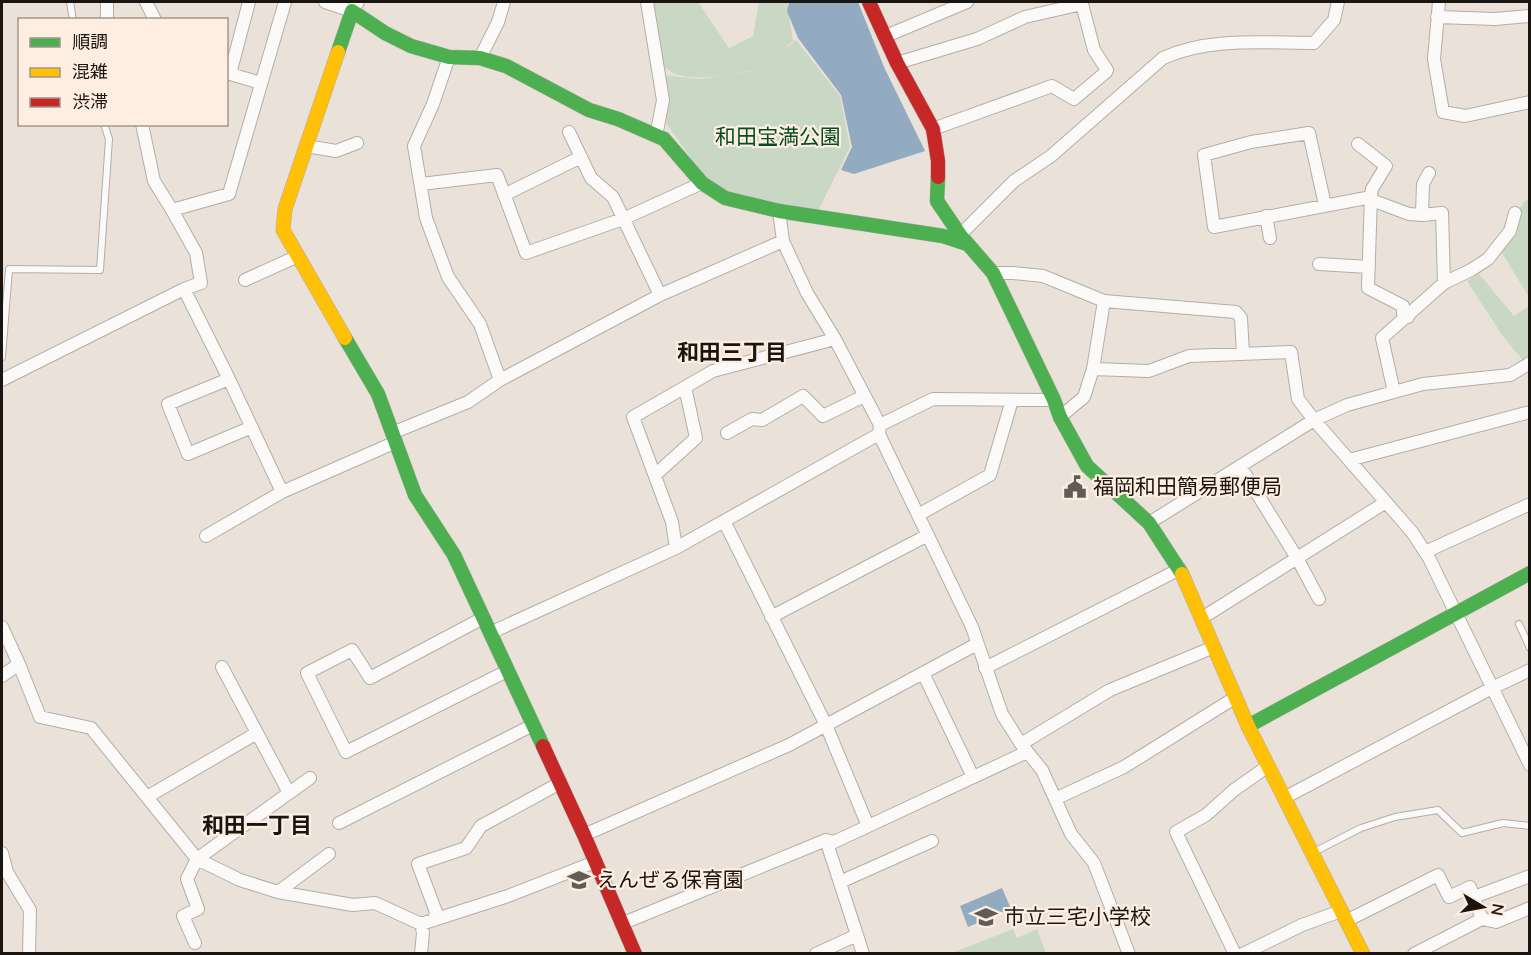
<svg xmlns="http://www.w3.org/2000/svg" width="1531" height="955" font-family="'Nunito Sans','Noto Sans JP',sans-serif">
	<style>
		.green { fill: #c8d8c4 }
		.water { fill: #92abc1 }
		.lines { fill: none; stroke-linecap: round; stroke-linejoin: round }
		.lane-casing { stroke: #b4ada7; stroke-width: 8 }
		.street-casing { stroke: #b4ada7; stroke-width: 14 }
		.fast-casing { stroke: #b4ada7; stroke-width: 15 }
		.slow-casing { stroke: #b4ada7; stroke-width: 15 }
		.jam-casing { stroke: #b4ada7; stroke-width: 15 }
		.lane { stroke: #fcfaf9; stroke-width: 6 }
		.street { stroke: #fcfaf9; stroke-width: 12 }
		.fast { stroke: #4caf50; stroke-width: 14 }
		.slow { stroke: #ffc107; stroke-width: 14 }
		.jam { stroke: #c62828; stroke-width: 14 }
		.labels { text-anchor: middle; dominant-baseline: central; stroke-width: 4.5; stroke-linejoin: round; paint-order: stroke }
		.park-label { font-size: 21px; fill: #054d20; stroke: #feede1 }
		.poi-label { font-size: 21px; fill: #1a1510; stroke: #feede1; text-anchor: start }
		.neighbourhood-label { font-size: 22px; font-weight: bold; fill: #1a1510; stroke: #feede1 }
	</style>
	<rect width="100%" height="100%" fill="#eae1d9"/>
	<!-- green -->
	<path class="green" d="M 653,2 L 698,2 L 729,48 L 753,36 L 759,2 L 787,2 L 793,41 L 781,52 L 796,40 L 840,96 L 850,147 L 817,213 L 728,195 L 702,174 L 666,123 L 666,101 L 662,75 L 700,79 L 761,70 C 734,72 702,83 676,74 C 671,73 665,67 661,64 Z
		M 1529,199 L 1529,297 L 1502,253 L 1506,231 L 1524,202 Z
		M 1479,274 L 1514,316 L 1529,306 L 1529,368 L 1502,335 L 1467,281 Z
		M 1013,929 L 1017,938 L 1037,929 L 1046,953 L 952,953 Z"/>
	<!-- water -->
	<path class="water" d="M 789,2 L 858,2 L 884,67 L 925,151 L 854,174 L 841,170 L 852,147 L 841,95 L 798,38 L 787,11 Z
		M 1002,888 L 1011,909 L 968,927 L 960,906 Z"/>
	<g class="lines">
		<!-- lane casing -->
		<g class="lane-casing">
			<path id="lane" d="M 70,2 L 73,20
				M 2,357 L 9,269 L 100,270 L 109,139 L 104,124
				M 1519,624 L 1530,648
				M 1312,853 L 1361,828 L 1395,817 L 1438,810 L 1462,833 L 1503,823 L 1530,826"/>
		</g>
		<!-- street casing -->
		<g class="street-casing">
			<path id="street" d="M 107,2 L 107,20
				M 146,2 L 155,20
				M 249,2 L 230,74 L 261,83
				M 325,2 L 352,11 L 358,2
				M 647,2 L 663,100 L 656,136
				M 1439,2 L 1434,59 L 1443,112 L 1465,116 L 1530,102
				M 1437,17 L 1495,19 L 1530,16
				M 886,36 L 967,2
				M 449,57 L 433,104 L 414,146 L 426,218 L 448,277 L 480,324 L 500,380
				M 480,58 L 498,22 L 504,2
				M 897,63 L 977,39 L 1025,17 L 1082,4 L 1094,50 L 1107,70 L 1106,72 L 1074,99 L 1052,86 L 933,129
				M 569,132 L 591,178 L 613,197 L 660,295
				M 1358,144 L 1386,166 L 1372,189 L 1371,195 L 1368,288 L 1403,306 L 1403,314 L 1408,317
				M 306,146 L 336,151 L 357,143
				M 421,184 L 497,175 L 526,253 L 623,219 L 702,183
				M 504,195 L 581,157
				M 1325,205 L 1309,133 L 1251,142 L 1204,155 L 1214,227 L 1366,198 L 1409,214 L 1422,215 L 1442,213 L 1444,283
				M 172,210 L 229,194 L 285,2
				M 779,211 L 783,241 L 807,293 L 835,339 L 880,425
				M 1422,215 L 1423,184 L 1429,173
				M 1266,216 L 1270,238
				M 960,235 L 1014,181 L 1051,156 L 1163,58 C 1209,37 1264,43 1314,43 L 1334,20 L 1338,2
				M 1319,264 L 1369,267
				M 993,273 L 1013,273 L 1043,276 L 1104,301 L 1093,369
				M 245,280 L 298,256
				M 184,289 L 229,379 L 282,492 L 396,442
				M 1104,301 L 1236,312 L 1241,318 L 1243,354
				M 229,379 L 168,404 L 188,454 L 252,427
				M 2,380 L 184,289 L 201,283 L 196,253 L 172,210 L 154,181 L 142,124
				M 1394,392 L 1382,338 L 1444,283 L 1471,270 L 1488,259 L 1510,231 L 1515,213
				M 1054,400 L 933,399 L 880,425 L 879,434 L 972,627 L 1002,714 L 1021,744 L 1042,770 L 1071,834 L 1094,863 L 1129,954
				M 1060,417 L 1084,397 L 1093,369 L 1149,371 L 1189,356 L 1291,352 L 1298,399 L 1314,420 L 1412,532 L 1429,558 L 1530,765
				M 392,433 L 468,402 L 500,380 L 660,295 L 783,241
				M 727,433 L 752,419 L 762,420 L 803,396 L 823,416 L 864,396
				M 1349,460 L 1530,412
				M 1240,466 L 1297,558 L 1319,599
				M 655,475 L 696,438 L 685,387
				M 918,515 L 990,475 L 1012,400
				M 724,521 L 826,725 L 868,826
				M 1149,523 L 1314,420 L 1347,405 L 1423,384 L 1510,375 L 1530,363
				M 206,536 L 282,492
				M 676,548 L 672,522 L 633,417 L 713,371 L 835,339
				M 1425,552 L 1530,504
				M 771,617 L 928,535
				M 483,618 L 370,678 L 352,650 L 307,673 L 346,752 L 507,671
				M 1202,618 L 1386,502
				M 2,627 L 19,664 L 40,717 L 91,728 L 197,859 L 240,880 L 278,892 L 353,905 L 375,903 L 421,924 L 508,896 L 595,862
				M 490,633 L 676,548 L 879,434
				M 222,667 L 289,793
				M 985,668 L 1180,569
				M 923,673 L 973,777
				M 2,676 L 19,664
				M 1021,744 L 1110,690 L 1214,647
				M 147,797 L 257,733
				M 1284,798 L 1492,688 L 1530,670
				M 1055,799 L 1124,767 L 1236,697
				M 339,823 L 533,725
				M 584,835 L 789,745 L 977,644
				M 2,853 L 7,872 L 30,910 L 29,954
				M 840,882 L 932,841
				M 278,892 L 329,854
				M 1474,897 L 1530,876
				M 1482,919 L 1496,922 L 1530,908
				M 434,920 L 436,912 L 418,864 L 466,848 L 481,826 L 560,783
				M 1346,921 L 1438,875 L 1449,897 L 1470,887 L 1482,919 L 1414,954
				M 621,924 L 826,840 L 834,842 L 1027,752
				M 857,935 L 863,954
				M 195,943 L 183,916 L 198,909 L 187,879 L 197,859 L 310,778
				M 421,954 L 423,933 L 421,924
				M 816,954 L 857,935 L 826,840
				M 1235,954 L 1176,832 L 1206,815 L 1234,790 L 1268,766
				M 1243,954 L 1302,925 L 1341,911"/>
		</g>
		<!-- fast casing -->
		<g class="fast-casing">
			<path id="fast" d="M 338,52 L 352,11 L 385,33 L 411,46 L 449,57 L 480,58 L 506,66 L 589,110 L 618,119 L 664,139 L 702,183 L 725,198 L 779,211 L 943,236 L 967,244
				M 938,177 L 937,201 L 960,235 L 993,273 L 1054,400 L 1060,417 L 1087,466 L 1149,523 L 1182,574
				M 345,338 L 378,394 L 415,495 L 454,555 L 543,746
				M 1248,726 L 1530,573"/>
		</g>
		<!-- slow casing -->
		<g class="slow-casing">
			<path id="slow" d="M 338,52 L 285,209 L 283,230 L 345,338
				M 1182,574 L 1248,726 L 1363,954"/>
		</g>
		<!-- jam casing -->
		<g class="jam-casing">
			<path id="jam" d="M 869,2 L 897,63 L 933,129 L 938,161 L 938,177
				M 543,746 L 584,835 L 635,954"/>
		</g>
		<!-- lane -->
		<use href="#lane" class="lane"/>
		<!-- street -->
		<use href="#street" class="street"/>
		<!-- fast -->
		<use href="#fast" class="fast"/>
		<!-- slow -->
		<use href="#slow" class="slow"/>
		<!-- jam -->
		<use href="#jam" class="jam"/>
	</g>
	<!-- icons -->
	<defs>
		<g id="civic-bare" transform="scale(1.8)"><path d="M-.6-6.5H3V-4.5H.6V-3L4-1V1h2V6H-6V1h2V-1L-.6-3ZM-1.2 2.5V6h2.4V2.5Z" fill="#635c56" stroke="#feede1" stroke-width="2.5" paint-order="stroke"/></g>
		<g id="school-bare" transform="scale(1.8)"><path d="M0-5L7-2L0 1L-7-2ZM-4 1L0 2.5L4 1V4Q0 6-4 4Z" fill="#635c56" stroke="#feede1" stroke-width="2.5" paint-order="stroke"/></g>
	</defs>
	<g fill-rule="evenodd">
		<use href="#civic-bare" x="1075" y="487"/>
		<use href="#school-bare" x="579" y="880"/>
		<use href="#school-bare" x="986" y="917"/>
	</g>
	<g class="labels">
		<!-- park labels -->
		<g class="park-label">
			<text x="778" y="137">和田宝満公園</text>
		</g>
		<!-- poi labels -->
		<g class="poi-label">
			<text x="1093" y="487">福岡和田簡易郵便局</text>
			<text x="597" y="880">えんぜる保育園</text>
			<text x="1004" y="917">市立三宅小学校</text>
		</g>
		<!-- neighbourhood labels -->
		<g class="neighbourhood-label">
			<text x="732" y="353">和田三丁目</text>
			<text x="257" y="826">和田一丁目</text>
		</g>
	</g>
	<!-- border -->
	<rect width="1531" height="955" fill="none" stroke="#1a1510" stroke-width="6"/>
	<!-- legend -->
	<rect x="18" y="18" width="210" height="108" fill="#feede1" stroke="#a3978d" stroke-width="1.5"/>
	<rect x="30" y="38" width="30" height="9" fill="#4caf50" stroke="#a3978d" stroke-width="1.5"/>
	<text x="72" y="48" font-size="18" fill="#1a1510">順調</text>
	<rect x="30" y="68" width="30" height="9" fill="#ffc107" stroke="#a3978d" stroke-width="1.5"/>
	<text x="72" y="78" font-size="18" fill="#1a1510">混雑</text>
	<rect x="30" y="98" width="30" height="9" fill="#c62828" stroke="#a3978d" stroke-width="1.5"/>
	<text x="72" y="108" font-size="18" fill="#1a1510">渋滞</text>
	<!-- north arrow -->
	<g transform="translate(1483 907) rotate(100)" stroke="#feede1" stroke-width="4.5" paint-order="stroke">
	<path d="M0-4.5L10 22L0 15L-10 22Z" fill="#1a1510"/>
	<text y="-9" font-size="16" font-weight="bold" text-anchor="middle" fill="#1a1510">N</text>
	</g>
</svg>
